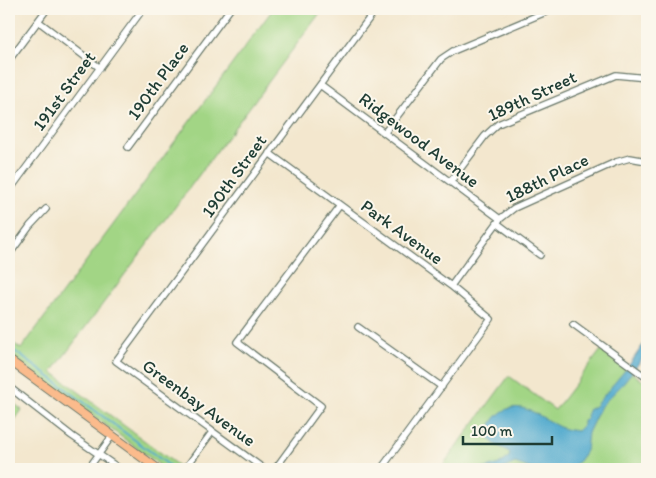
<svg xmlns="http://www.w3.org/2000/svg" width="656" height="478" font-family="Itim,sans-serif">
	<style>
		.green { fill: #a2d585; stroke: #60895c }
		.water { fill: #4fa9cd; stroke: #377380 }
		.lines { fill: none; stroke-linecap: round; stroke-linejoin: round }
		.stream { stroke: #4fa9cd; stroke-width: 2 }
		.minor-casing { stroke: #69786a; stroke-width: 8 }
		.major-casing { stroke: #69786a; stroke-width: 10 }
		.minor { stroke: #fff; stroke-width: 5.5 }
		.major { stroke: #fbbb8c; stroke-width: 8 }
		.labels { text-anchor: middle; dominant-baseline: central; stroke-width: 4; stroke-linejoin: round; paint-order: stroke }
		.street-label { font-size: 18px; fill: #1f3d34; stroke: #fbf7ec }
	</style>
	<rect width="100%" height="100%" fill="#fbf7ec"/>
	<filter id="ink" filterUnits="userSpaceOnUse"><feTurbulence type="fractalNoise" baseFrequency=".02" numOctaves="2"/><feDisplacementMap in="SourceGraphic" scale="10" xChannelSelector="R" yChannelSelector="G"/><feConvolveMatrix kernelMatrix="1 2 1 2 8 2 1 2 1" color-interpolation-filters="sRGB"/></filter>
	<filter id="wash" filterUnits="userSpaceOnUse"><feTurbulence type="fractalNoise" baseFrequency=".0096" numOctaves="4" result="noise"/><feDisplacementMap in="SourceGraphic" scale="20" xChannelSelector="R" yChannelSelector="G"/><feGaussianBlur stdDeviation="1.12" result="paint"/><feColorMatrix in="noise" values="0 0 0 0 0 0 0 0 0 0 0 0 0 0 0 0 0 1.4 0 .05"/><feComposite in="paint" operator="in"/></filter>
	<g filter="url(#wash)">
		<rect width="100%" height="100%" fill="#f3e7ce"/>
		<!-- green -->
		<path class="green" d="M 273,9 L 323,9 L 52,372 L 180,467 L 179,469 L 165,469 L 9,354 L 9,340 L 21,349 Z
			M 601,350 L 647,384 L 647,469 L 440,469 L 509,376 L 555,410 Z
			M 9,399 L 22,410 L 9,428 Z"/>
		<!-- water -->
		<path class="water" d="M 647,339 L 647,353 L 620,387 L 601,406 L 588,433 L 586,451 L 579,461 L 570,469 L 532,469 L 515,463 L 502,469 L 481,469 C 490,467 509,463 510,453 C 502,446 493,447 488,436 C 489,427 492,421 498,415 C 520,395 542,420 562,428 C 567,430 572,430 577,431 L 583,425 L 583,421 L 587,417 L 588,410 L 595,406 L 627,368 Z"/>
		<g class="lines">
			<!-- stream -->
			<path class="stream" d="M 9,347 L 174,469"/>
		</g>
	</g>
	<g filter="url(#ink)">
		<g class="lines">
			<!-- minor casing -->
			<g class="minor-casing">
				<path id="minor" d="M 360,9 L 370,16
					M 38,21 L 100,68
					M 9,60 L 47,9
					M 320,85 L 500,219
					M 385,132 L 441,59 L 453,51 L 553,9
					M 128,147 L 230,9
					M 269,153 L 451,286 L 491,319 L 381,469
					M 451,181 L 485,136 L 498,124 L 616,75 L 647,78
					M 9,191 L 143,9
					M 497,223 L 540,255
					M 9,255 L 30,226 L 46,209
					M 451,286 L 500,219 L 514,208 L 616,162 L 630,158 L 647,161
					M 573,324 L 647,378
					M 358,327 L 442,387
					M 9,387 L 72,436 L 120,469
					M 88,469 L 112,436
					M 185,469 L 212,432
					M 264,469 L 116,361 L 376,9
					M 275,469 L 321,406 L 237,342 L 340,205"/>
			</g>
			<!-- major casing -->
			<g class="major-casing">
				<path id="major" d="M 9,360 L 158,469"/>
			</g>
			<!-- minor -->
			<use href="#minor" class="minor"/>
			<!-- major -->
			<use href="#major" class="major"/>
		</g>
	</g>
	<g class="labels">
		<!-- street labels -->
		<g class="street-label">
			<text transform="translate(158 81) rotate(-54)">190th Place</text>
			<text transform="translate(64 91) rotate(-54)">191st Street</text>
			<text transform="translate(532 96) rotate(-25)">189th Street</text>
			<text transform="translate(419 140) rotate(37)">Ridgewood Avenue</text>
			<text transform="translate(234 176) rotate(-54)">190th Street</text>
			<text transform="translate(547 178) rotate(-26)">188th Place</text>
			<text transform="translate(402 232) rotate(36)">Park Avenue</text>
			<text transform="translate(199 403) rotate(36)">Greenbay Avenue</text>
		</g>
	</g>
	<!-- margin -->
	<rect width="656" height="478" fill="none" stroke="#fbf7ec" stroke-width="30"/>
	<!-- scale -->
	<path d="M463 436v8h89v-8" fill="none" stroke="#1f3d34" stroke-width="2.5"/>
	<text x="471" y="436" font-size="15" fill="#1f3d34" stroke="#fbf7ec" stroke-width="4" paint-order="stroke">100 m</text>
</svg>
